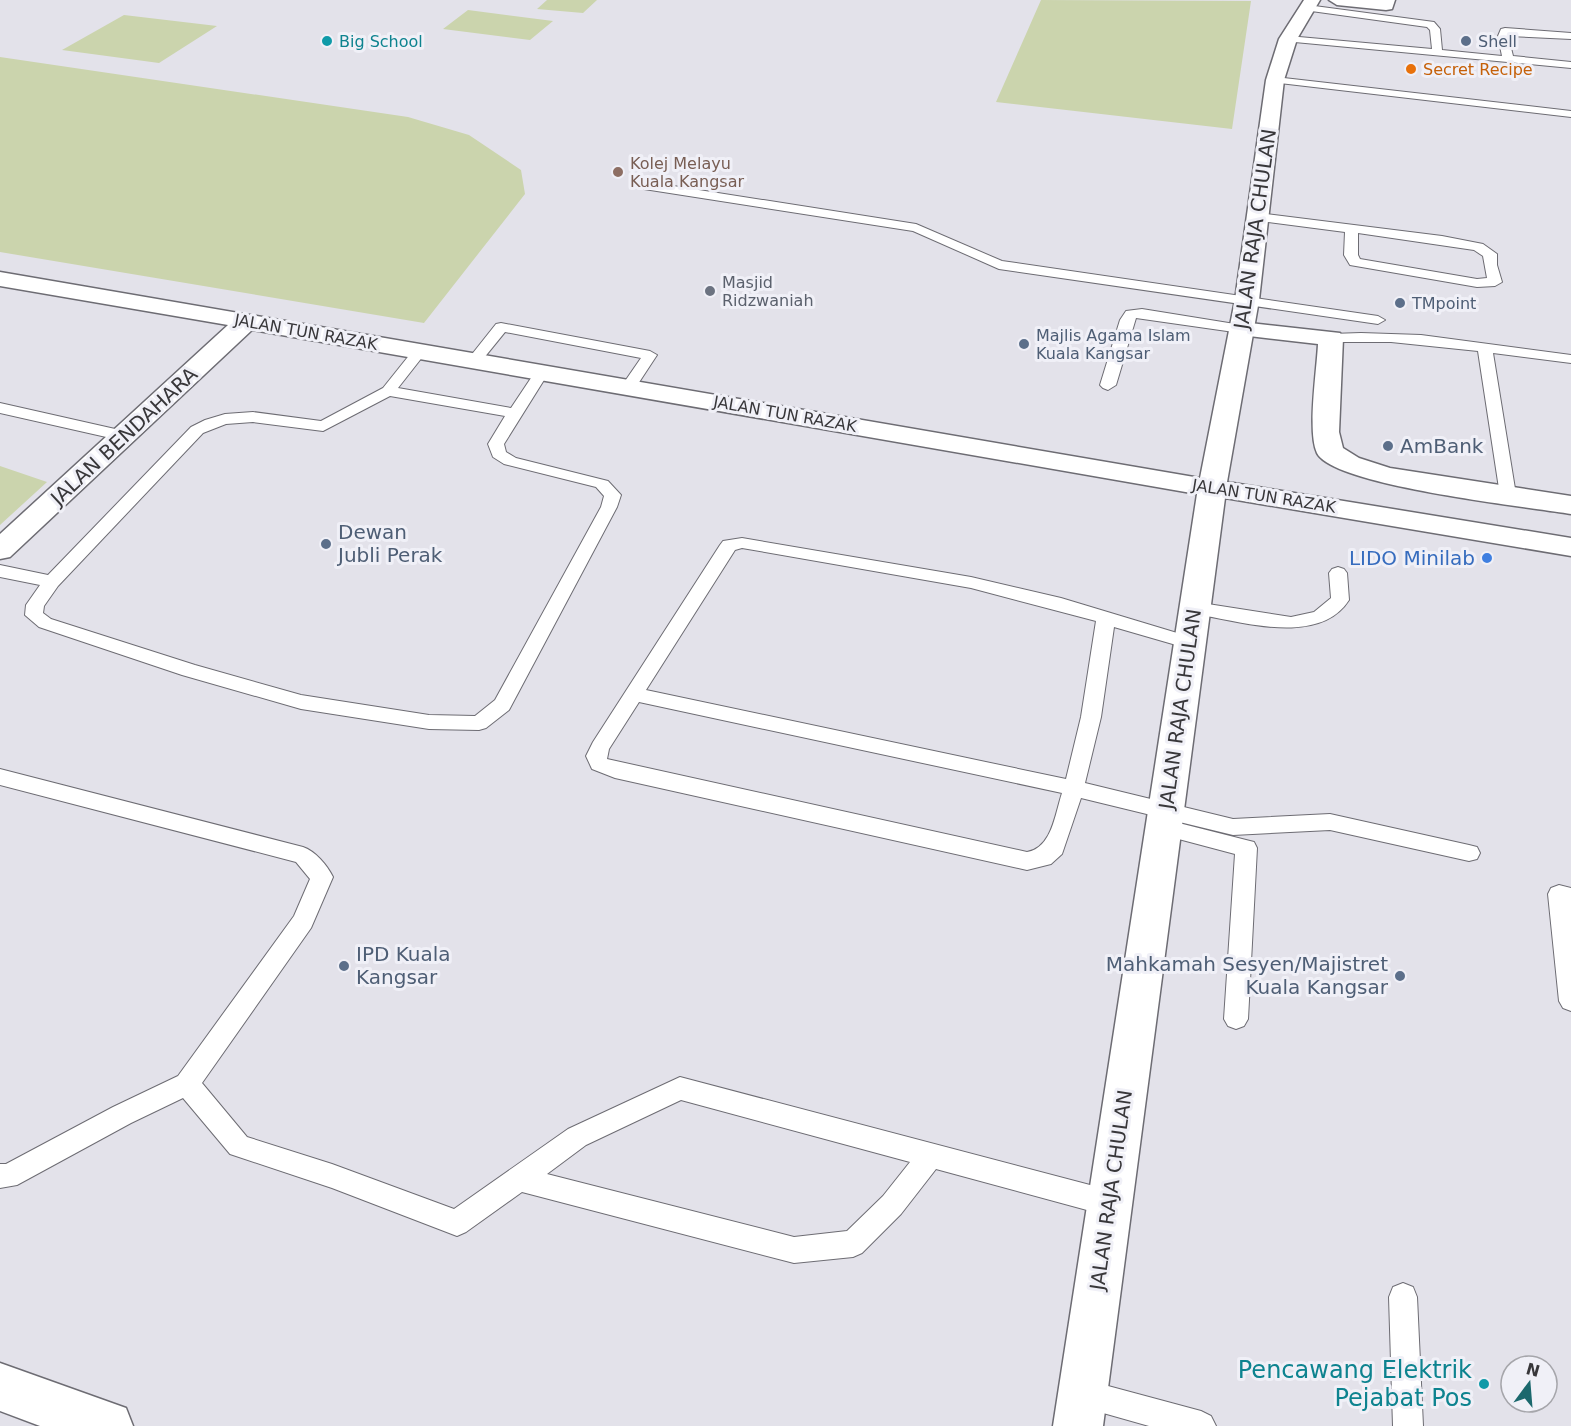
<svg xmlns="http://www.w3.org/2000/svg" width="1571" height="1426" font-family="'DejaVu Sans',sans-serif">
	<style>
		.green { fill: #cbd4ad }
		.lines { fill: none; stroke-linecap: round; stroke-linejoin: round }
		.service-casing { stroke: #6d6c73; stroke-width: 2 }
		.minor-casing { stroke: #6d6c73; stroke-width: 3 }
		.tertiary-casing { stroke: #6d6c73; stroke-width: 3 }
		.trunk-casing { stroke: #6d6c73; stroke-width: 3 }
		.service { fill: #fff; fill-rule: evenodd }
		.minor { fill: #fff; fill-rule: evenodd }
		.tertiary { fill: #fff; fill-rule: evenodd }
		.trunk { fill: #fff; fill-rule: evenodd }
		.culture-dot { fill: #0f9aa8; stroke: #f0f0f7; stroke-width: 2 }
		.service-dot { fill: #5c6f8a; stroke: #f0f0f7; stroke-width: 2 }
		.food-dot { fill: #e8710a; stroke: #f0f0f7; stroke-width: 2 }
		.education-dot { fill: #8d6e63; stroke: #f0f0f7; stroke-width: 2 }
		.worship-dot { fill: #6b7280; stroke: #f0f0f7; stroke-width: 2 }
		.shop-dot { fill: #3f7fe0; stroke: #f0f0f7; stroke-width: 2 }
		.labels { text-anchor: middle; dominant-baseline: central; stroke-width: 6; stroke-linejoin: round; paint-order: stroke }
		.far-culture-label { font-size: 16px; fill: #0d838f; stroke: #f0f0f7; text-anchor: start }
		.far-service-label { font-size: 16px; fill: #4e5e75; stroke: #f0f0f7; text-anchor: start }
		.far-food-label { font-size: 16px; fill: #c56008; stroke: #f0f0f7; text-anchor: start }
		.far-education-label { font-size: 16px; fill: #785e54; stroke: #f0f0f7; text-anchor: start }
		.far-worship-label { font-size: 16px; fill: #5b616d; stroke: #f0f0f7; text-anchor: start }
		.far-street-label { font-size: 16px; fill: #38373a; stroke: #f0f0f7 }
		.street-label { font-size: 20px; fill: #38373a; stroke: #f0f0f7 }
		.service-label { font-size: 20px; fill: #4e5e75; stroke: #f0f0f7; text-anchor: start }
		.shop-label { font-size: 20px; fill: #366cbe; stroke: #f0f0f7; text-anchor: end }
		.near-culture-label { font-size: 24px; fill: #0d838f; stroke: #f0f0f7; text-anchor: end }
	</style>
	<rect width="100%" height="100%" fill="#e3e2ea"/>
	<!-- green -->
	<path class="green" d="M 547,0 L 597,0 L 583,13 L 537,9 Z
		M 1041,0 L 1251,1 L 1232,129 L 996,102 Z
		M 468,10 L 553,21 L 530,40 L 443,29 Z
		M 124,15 L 217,26 L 159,63 L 62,50 Z
		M 0,57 L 408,117 L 469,135 L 521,170 L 525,194 L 424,323 L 0,252 Z
		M 0,466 L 47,482 L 0,525 Z"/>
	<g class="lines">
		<!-- service casing -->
		<g class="service-casing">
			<path id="service" d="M 1307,5 L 1434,22 L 1440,29 L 1442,50 L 1502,56 L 1498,36 L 1501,29 L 1505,28 L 1571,33 L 1571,39 L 1508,36 L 1513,56 L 1571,62 L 1571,68 L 1284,41 L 1284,37 L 1288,36 L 1432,49 L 1430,30 L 1427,27 L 1304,10 L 1304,6 Z
				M 1275,77 L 1571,111 L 1571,117 L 1271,82 L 1271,78 Z
				M 648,182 L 916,224 L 1002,261 L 1378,316 L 1385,320 L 1378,324 L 999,269 L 913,231 L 644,189 L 644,183 Z
				M 1257,213 L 1442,236 L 1483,244 L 1497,254 L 1497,265 L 1502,282 L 1495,286 L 1477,287 L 1350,265 L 1344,255 L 1345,232 L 1253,220 L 1251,217 ZM 1358,233 L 1474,250 L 1483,256 L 1487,278 L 1477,279 L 1360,259 L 1358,255 Z
				M 1142,309 L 1241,325 L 1248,329 L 1241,333 L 1136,318 L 1116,385 L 1108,390 L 1103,388 L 1100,385 L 1120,320 L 1126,311 Z
				M 501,323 L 650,351 L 657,355 L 634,390 L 629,392 L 621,387 L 641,358 L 505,332 L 479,364 L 469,364 L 467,361 L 469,358 L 496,324 Z
				M 1361,333 L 1421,335 L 1571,355 L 1571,363 L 1493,353 L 1516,495 L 1514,499 L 1508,500 L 1500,495 L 1478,351 L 1391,342 L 1331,342 L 1324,338 L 1331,334 Z
				M 420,347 L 427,351 L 398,388 L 511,408 L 537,369 L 547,369 L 549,372 L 504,444 L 506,452 L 516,458 L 608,481 L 621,495 L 617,507 L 509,710 L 486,728 L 479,730 L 429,729 L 301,709 L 182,675 L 39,627 L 25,615 L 26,605 L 40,585 L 0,577 L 0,565 L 48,575 L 191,427 L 205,420 L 225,414 L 253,412 L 321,421 L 383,388 L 415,348 ZM 390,396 L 505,416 L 488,444 L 493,457 L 504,464 L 596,487 L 604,496 L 601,507 L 495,700 L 475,716 L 429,715 L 301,695 L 195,665 L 51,619 L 43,613 L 44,606 L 58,586 L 203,433 L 226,424 L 253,422 L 323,431 Z
				M 0,403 L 124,431 L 132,436 L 124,441 L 0,413 Z
				M 742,538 L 971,577 L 1061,598 L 1197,639 L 1199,643 L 1197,647 L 1190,649 L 1114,627 L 1101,717 L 1085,783 L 1233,819 L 1330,814 L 1469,845 L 1477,847 L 1480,853 L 1477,859 L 1469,861 L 1330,830 L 1233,835 L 1081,798 L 1062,854 L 1051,864 L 1027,870 L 615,778 L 592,769 L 586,756 L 593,742 L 720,545 L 723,541 ZM 742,548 L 971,588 L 1096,621 L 1081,717 L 1066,779 L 646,690 L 735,550 ZM 639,702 L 1062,793 C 1055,814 1052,848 1027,852 L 607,759 L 609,749 Z
				M 1338,567 L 1344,569 L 1347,573 L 1349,600 C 1319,647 1240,621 1195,614 L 1189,612 L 1186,608 L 1189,604 L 1195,602 L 1291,617 L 1314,612 L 1331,598 L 1329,573 L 1332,569 Z
				M 0,769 L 303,847 C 315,851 327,865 333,877 L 311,928 L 202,1083 L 247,1137 L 332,1164 L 454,1209 L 568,1129 L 680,1077 L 1109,1190 L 1118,1194 L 1122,1203 L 1118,1212 L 1109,1216 L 936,1169 L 901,1214 L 862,1253 L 853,1257 L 794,1263 L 522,1192 L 466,1232 L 457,1236 L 332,1188 L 230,1154 L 183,1098 L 131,1123 L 17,1185 L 0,1188 L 0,1164 L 6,1164 L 113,1107 L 178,1076 L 294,916 L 310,879 L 296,862 L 0,785 ZM 681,1100 L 910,1162 L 883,1196 L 847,1231 L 794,1237 L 547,1174 L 586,1145 Z
				M 1163,819 L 1246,840 L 1254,842 L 1257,848 L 1248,1019 L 1244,1026 L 1236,1029 L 1228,1026 L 1224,1019 L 1235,854 L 1156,833 L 1152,827 L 1156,821 Z
				M 1559,885 L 1571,888 L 1571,1011 L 1563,1008 L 1559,1001 L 1548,894 L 1551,888 Z
				M 1403,1283 L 1413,1287 L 1417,1297 L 1423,1426 L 1393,1426 L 1389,1297 L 1393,1287 Z
				M 1082,1379 L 1201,1411 L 1211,1416 L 1216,1426 L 1149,1426 L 1082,1407 L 1072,1403 L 1068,1393 L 1072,1383 Z"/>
		</g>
		<!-- minor casing -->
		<g class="minor-casing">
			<path id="minor" d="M 1329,0 L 1395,0 L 1392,9 L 1386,10 L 1337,5 Z
				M 1241,322 L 1340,333 L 1343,338 L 1339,432 L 1343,448 L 1359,458 L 1390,468 L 1571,496 L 1571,514 C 1530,507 1333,486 1317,453 C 1307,432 1317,369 1318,344 L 1232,334 L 1229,329 L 1232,324 Z"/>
		</g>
		<!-- tertiary casing -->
		<g class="tertiary-casing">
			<path id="tertiary" d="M 1304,0 L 1320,0 L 1297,39 L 1284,80 L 1259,300 L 1227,482 L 1571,538 L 1571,556 L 1225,498 L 1103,1426 L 1053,1426 L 1197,494 L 252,330 L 10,557 L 0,559 L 0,534 L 228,325 L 0,286 L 0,272 L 1200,478 L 1235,300 L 1266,80 L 1279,39 Z"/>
		</g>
		<!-- trunk casing -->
		<g class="trunk-casing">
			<path id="trunk" d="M 0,1363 L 126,1408 L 133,1426 L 40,1426 L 0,1411 Z"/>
		</g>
		<!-- service -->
		<use href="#service" class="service"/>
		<!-- minor -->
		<use href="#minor" class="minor"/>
		<!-- tertiary -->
		<use href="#tertiary" class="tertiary"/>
		<!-- trunk -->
		<use href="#trunk" class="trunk"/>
	</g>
	<!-- markers -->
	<g class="culture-dot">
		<circle cx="327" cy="41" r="6"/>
		<circle cx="1484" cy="1384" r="6"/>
	</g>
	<g class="service-dot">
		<circle cx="1466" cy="41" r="6"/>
		<circle cx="1400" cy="303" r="6"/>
		<circle cx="1024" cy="344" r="6"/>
		<circle cx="1388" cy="446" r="6"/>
		<circle cx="326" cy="544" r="6"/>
		<circle cx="344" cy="966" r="6"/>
		<circle cx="1400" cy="976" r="6"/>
	</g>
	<circle class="food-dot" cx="1411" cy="69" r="6"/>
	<circle class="education-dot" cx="618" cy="172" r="6"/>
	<circle class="worship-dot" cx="710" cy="291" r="6"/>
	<circle class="shop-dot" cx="1487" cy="558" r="6"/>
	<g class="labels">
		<!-- far-culture labels -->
		<g class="far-culture-label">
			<text x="339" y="41">Big School</text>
		</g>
		<!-- far-service labels -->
		<g class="far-service-label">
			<text x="1478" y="41">Shell</text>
			<text x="1412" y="303">TMpoint</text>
			<text x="1036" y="335">Majlis Agama Islam<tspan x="1036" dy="18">Kuala Kangsar</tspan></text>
		</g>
		<!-- far-food labels -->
		<g class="far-food-label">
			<text x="1423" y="69">Secret Recipe</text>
		</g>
		<!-- far-education labels -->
		<g class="far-education-label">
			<text x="630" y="163">Kolej Melayu<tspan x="630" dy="18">Kuala Kangsar</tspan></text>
		</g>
		<!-- far-worship labels -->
		<g class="far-worship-label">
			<text x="722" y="282">Masjid<tspan x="722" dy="18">Ridzwaniah</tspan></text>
		</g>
		<!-- far-street labels -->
		<g class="far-street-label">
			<text transform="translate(306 332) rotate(10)">JALAN TUN RAZAK</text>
			<text transform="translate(785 414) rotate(10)">JALAN TUN RAZAK</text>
			<text transform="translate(1264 496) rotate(9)">JALAN TUN RAZAK</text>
		</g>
		<!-- street labels -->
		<g class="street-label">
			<text transform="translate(1255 229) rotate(-82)">JALAN RAJA CHULAN</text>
			<text transform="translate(124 436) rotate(-43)">JALAN BENDAHARA</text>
			<text transform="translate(1180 709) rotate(-82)">JALAN RAJA CHULAN</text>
			<text transform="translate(1111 1190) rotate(-82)">JALAN RAJA CHULAN</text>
		</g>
		<!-- service labels -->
		<g class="service-label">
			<text x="1400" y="446">AmBank</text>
			<text x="338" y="532">Dewan<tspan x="338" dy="23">Jubli Perak</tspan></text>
			<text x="356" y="954">IPD Kuala<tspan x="356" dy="23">Kangsar</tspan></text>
			<text x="1388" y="964" text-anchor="end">Mahkamah Sesyen/Majistret<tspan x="1388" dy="23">Kuala Kangsar</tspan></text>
		</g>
		<!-- shop labels -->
		<g class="shop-label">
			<text x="1475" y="558">LIDO Minilab</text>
		</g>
		<!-- near-culture labels -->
		<g class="near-culture-label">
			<text x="1472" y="1370">Pencawang Elektrik<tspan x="1472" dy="28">Pejabat Pos</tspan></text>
		</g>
	</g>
	<!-- north arrow -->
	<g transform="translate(1529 1384) rotate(16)"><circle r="28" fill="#f0f0f7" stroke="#a6a6ab" stroke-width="1.5"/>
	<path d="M0-4.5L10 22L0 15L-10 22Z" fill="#1b686d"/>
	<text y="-9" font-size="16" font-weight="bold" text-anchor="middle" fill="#38373a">N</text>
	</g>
</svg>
